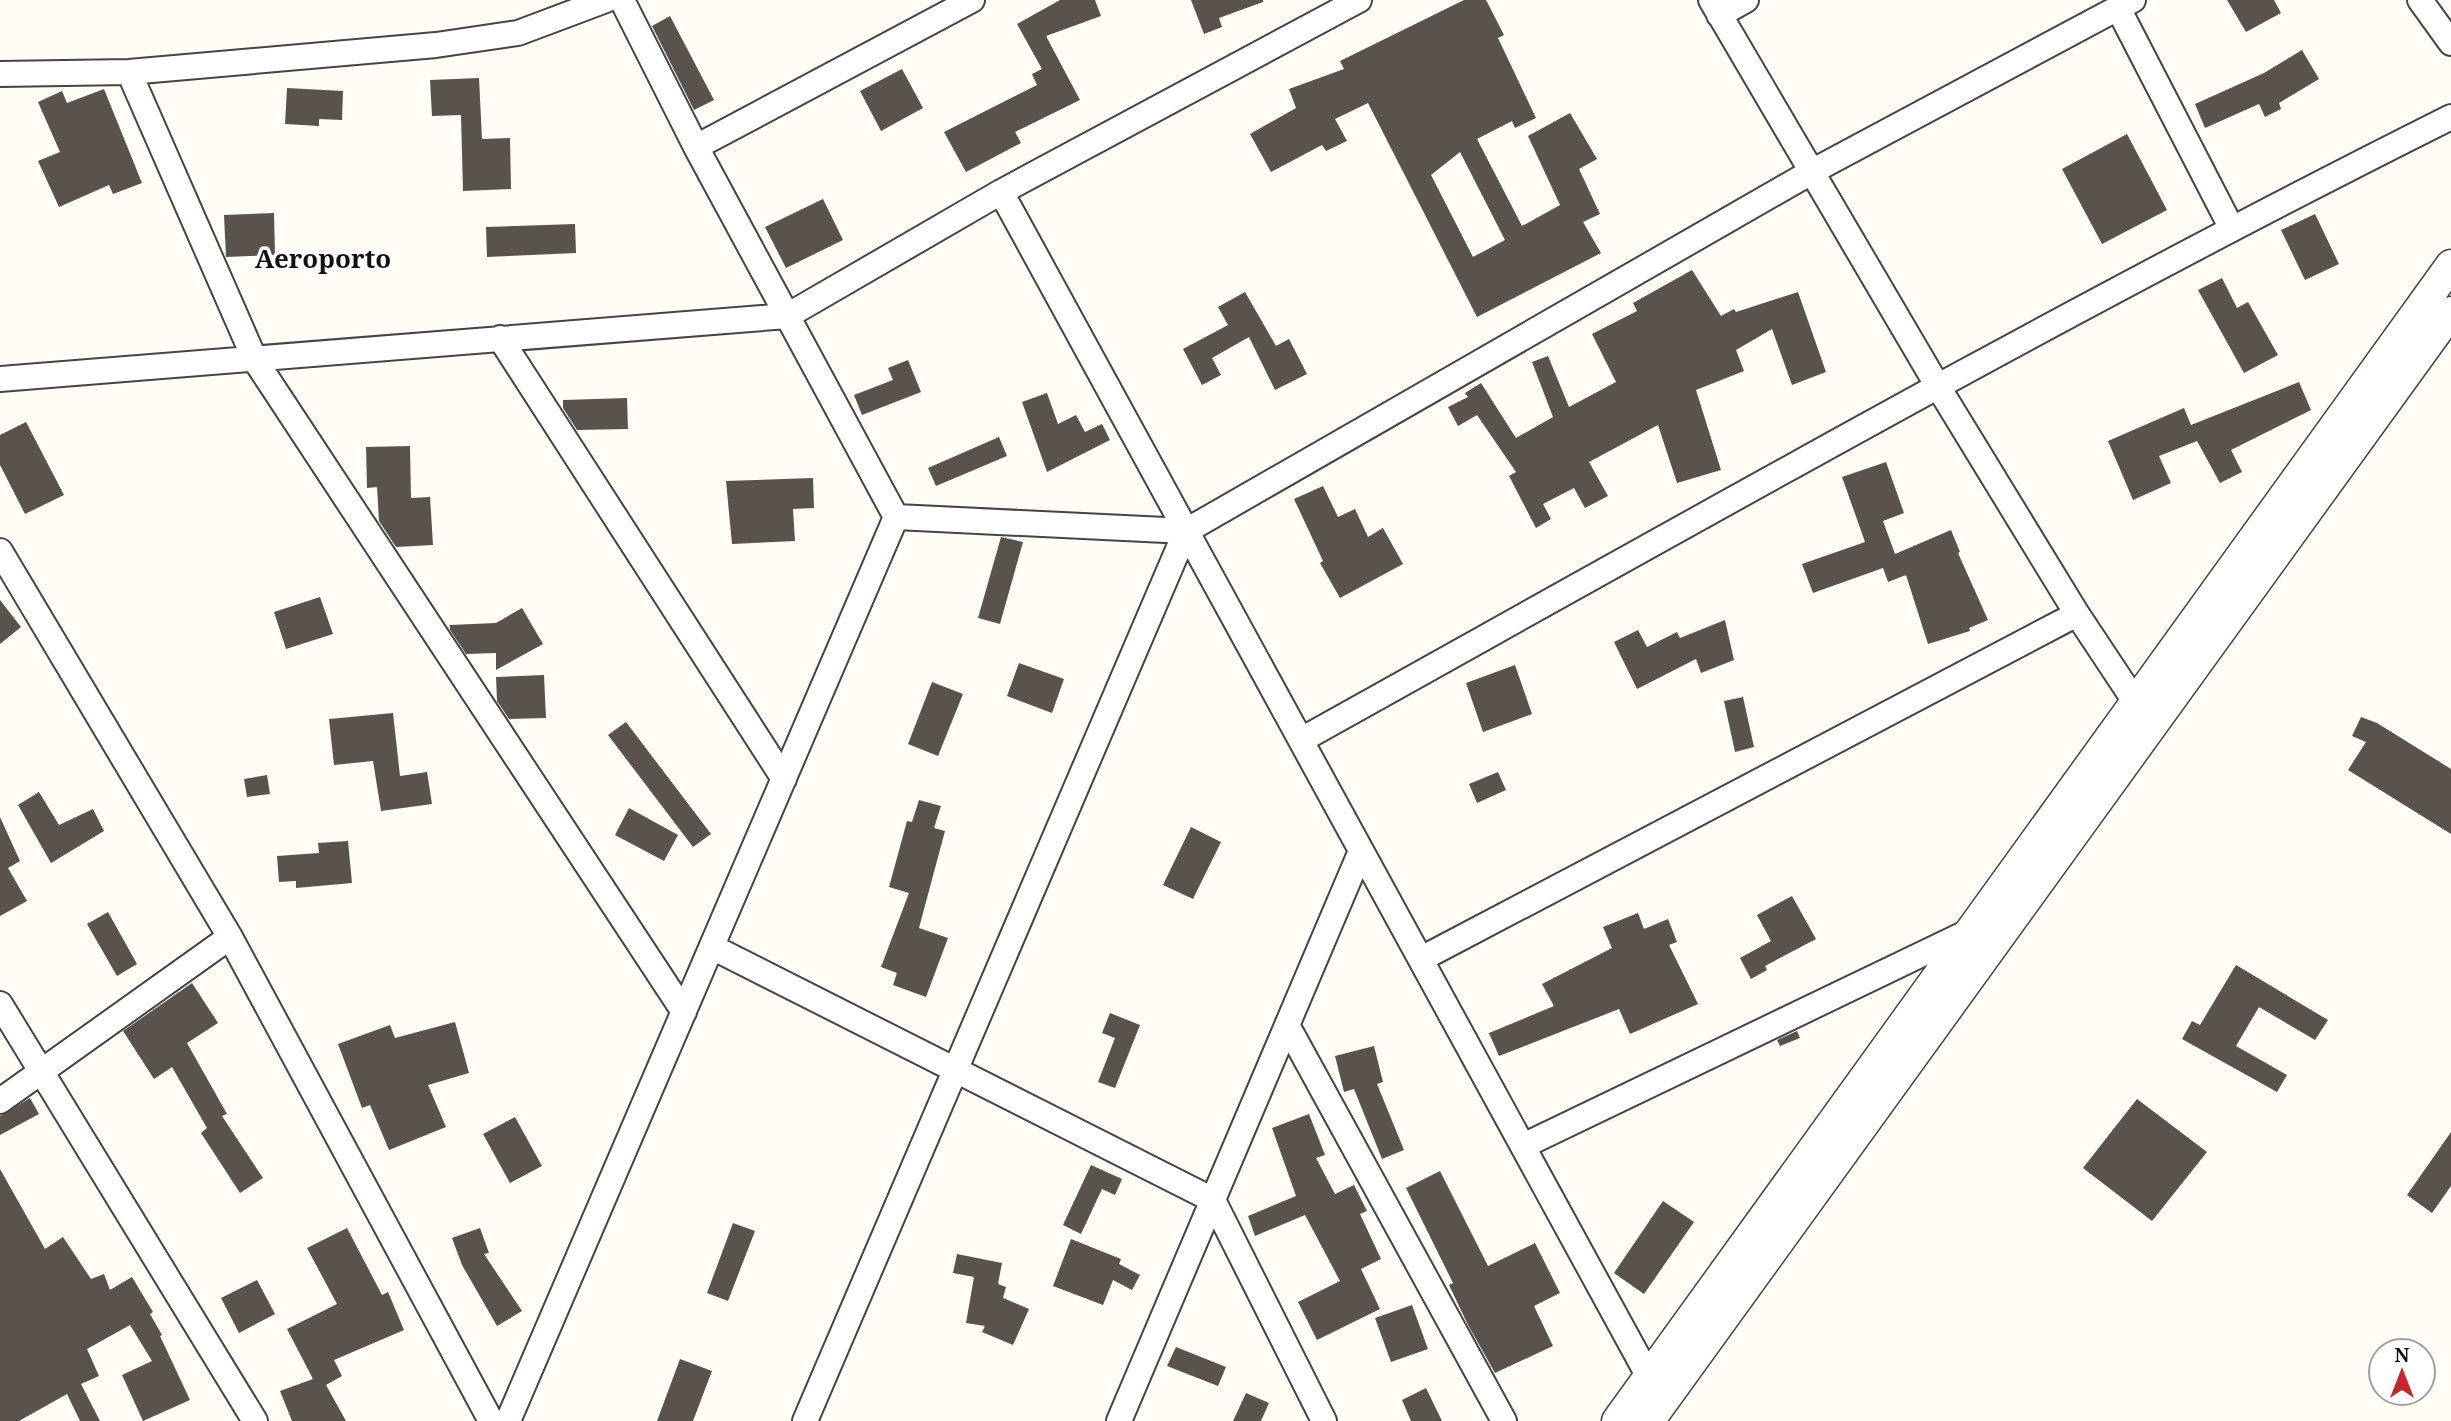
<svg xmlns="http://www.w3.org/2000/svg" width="2451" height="1421" font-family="'Noto Serif',serif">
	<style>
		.building { fill: #5a524d; fill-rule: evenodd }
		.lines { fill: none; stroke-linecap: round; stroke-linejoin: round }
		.minor-casing { stroke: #444; stroke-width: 28 }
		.tertiary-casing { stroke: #444; stroke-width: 33 }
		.minor { stroke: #fff; stroke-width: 24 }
		.tertiary { stroke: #fff; stroke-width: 30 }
		.labels { text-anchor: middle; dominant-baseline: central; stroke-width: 7; stroke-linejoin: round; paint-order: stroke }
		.neighbourhood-label { font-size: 26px; font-weight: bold; fill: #111; stroke: #fff }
	</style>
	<rect width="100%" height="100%" fill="#fffdf5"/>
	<!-- building -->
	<path class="building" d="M 1060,0 L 1095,0 L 1101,16 L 1046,36 L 1080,100 L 1015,132 L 1021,143 L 966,172 L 944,132 L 1037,85 L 1032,74 L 1042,69 L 1017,24 Z
		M 1191,0 L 1263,0 L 1263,2 L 1219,18 L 1222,27 L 1204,34 Z
		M 1464,0 L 1486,0 L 1504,35 L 1498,38 L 1536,118 L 1515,128 L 1512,121 L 1477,139 L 1522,226 L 1560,205 L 1528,136 L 1570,113 L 1597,159 L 1579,169 L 1600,214 L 1583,222 L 1601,253 L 1477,317 L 1368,103 L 1335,119 L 1347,141 L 1326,151 L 1322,145 L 1271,172 L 1250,134 L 1296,108 L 1289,89 L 1344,69 L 1340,61 ZM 1460,152 L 1505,240 L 1473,257 L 1431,175 Z
		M 2227,0 L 2274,0 L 2281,13 L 2246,32 Z
		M 670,16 L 714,100 L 694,110 L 652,26 Z
		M 2302,50 L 2319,79 L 2279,103 L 2281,109 L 2265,117 L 2259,104 L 2205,128 L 2195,104 L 2264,73 Z
		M 902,69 L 923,108 L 881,131 L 860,91 Z
		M 479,78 L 482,139 L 510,138 L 511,189 L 463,191 L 461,115 L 432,116 L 430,80 Z
		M 287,88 L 343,91 L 342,120 L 319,119 L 319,126 L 285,124 Z
		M 104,89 L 142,183 L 113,194 L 109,185 L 59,207 L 38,161 L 60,152 L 38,102 L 62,91 L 67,103 Z
		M 2127,134 L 2167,210 L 2102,244 L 2062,169 Z
		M 823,199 L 843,240 L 786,268 L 765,227 Z
		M 274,213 L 275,255 L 226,257 L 224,215 Z
		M 2315,214 L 2339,264 L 2305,280 L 2281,230 Z
		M 575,224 L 576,253 L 487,257 L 486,227 Z
		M 1692,270 L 1721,316 L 1734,309 L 1736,312 L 1798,292 L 1826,372 L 1792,385 L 1772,329 L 1736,350 L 1744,371 L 1696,390 L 1721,470 L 1677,483 L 1658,425 L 1589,462 L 1608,496 L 1585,508 L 1574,488 L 1543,504 L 1551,519 L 1536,528 L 1509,476 L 1516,472 L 1477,415 L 1458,426 L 1448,407 L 1468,397 L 1465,393 L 1481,383 L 1516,438 L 1553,417 L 1532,362 L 1548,356 L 1569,407 L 1616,382 L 1592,334 L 1637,311 L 1633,303 Z
		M 2222,278 L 2237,308 L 2248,302 L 2278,355 L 2244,373 L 2198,290 Z
		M 1245,292 L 1276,346 L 1289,339 L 1307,374 L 1275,390 L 1249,337 L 1212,358 L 1221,375 L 1202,385 L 1183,349 L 1228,325 L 1218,307 Z
		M 908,360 L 921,392 L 862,415 L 854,395 L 893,380 L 888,368 Z
		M 2299,382 L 2311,410 L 2231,450 L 2242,472 L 2220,483 L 2197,441 L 2159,456 L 2171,483 L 2133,500 L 2108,441 L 2184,408 L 2191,425 Z
		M 1047,393 L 1058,424 L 1076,415 L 1085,432 L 1102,424 L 1110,440 L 1047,472 L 1022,402 Z
		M 627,398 L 628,429 L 577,430 L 563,408 L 563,400 Z
		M 26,422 L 64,495 L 25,514 L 0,465 L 0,435 Z
		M 999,437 L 1007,456 L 936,486 L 928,468 Z
		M 410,446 L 411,498 L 430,497 L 433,545 L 396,547 L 379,521 L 377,487 L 367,488 L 366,447 Z
		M 1886,462 L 1904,513 L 1883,521 L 1895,554 L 1951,530 L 1960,552 L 1958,553 L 1988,620 L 1969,628 L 1970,631 L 1928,644 L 1906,575 L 1888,582 L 1883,568 L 1813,593 L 1802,564 L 1865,542 L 1842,477 Z
		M 813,478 L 814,508 L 793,509 L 795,541 L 732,544 L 726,481 Z
		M 1323,486 L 1338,517 L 1355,509 L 1368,537 L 1383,528 L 1403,564 L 1340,598 L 1320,563 L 1323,561 L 1294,499 Z
		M 1001,537 L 1023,542 L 1000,624 L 978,618 Z
		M 320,597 L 333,634 L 286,649 L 274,612 Z
		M 0,600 L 21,627 L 0,644 Z
		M 522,608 L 543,644 L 496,670 L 496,653 L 466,654 L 450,630 L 450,625 L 496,623 Z
		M 1725,620 L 1734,660 L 1701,673 L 1696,659 L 1637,689 L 1614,642 L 1638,630 L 1647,647 L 1677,632 L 1680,638 Z
		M 1019,663 L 1064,679 L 1052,713 L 1007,696 Z
		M 1515,665 L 1532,714 L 1483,732 L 1466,683 Z
		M 544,675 L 546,718 L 509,719 L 497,701 L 496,677 Z
		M 932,682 L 963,694 L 938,756 L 908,744 Z
		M 1743,697 L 1754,747 L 1735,752 L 1724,701 Z
		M 393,713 L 400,776 L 427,772 L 432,804 L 381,811 L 373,761 L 334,765 L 329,719 Z
		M 2361,717 L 2377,723 L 2451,769 L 2451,834 L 2348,770 L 2366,742 L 2352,736 Z
		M 626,722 L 711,834 L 693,847 L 608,735 Z
		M 1498,772 L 1506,790 L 1477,803 L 1469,784 Z
		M 267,775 L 270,794 L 247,797 L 244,779 Z
		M 39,792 L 59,825 L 93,809 L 104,831 L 51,863 L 18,805 Z
		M 919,800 L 941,806 L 934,828 L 945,831 L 919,928 L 948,938 L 926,997 L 893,985 L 897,973 L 881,967 L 909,893 L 889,887 L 907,821 L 912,822 Z
		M 629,808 L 678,835 L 664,861 L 615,835 Z
		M 0,817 L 20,861 L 8,868 L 27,901 L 0,916 Z
		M 1191,827 L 1221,842 L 1193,899 L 1163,885 Z
		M 348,841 L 352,883 L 296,888 L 296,881 L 279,882 L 277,856 L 319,853 L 318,843 Z
		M 1792,896 L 1816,939 L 1765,966 L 1767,970 L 1751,979 L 1740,958 L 1771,941 L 1757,915 Z
		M 108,912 L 137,964 L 117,976 L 87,924 Z
		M 1638,913 L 1644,929 L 1668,919 L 1677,942 L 1669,945 L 1698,1004 L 1630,1034 L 1619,1009 L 1499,1056 L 1489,1033 L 1554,1006 L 1542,984 L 1612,948 L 1603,927 Z
		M 2236,965 L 2328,1020 L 2315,1040 L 2259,1007 L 2236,1046 L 2287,1075 L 2277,1092 L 2182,1039 L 2192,1021 L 2200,1025 Z
		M 192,983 L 218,1023 L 187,1043 L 227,1114 L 222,1116 L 263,1178 L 240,1193 L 201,1133 L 207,1128 L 172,1067 L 154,1079 L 123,1031 Z
		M 1110,1013 L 1140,1025 L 1115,1088 L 1098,1082 L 1115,1038 L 1102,1033 Z
		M 455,1022 L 469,1073 L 428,1085 L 446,1127 L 389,1150 L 370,1105 L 362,1108 L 338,1044 L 390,1025 L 395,1038 Z
		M 1797,1031 L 1800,1038 L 1780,1046 L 1777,1040 Z
		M 1374,1046 L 1383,1082 L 1377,1084 L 1404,1150 L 1382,1159 L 1354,1089 L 1344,1092 L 1335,1056 Z
		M 30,1098 L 39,1114 L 0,1135 L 0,1116 Z
		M 2137,1099 L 2207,1152 L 2152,1221 L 2083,1168 Z
		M 1309,1114 L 1325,1155 L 1316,1158 L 1335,1194 L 1354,1185 L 1367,1211 L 1360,1214 L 1381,1259 L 1361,1269 L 1380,1309 L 1317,1340 L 1298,1302 L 1340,1281 L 1305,1215 L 1255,1236 L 1248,1216 L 1296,1196 L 1272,1128 Z
		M 515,1117 L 542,1166 L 510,1183 L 483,1134 Z
		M 2451,1132 L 2451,1186 L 2432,1213 L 2407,1195 Z
		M 1091,1165 L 1122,1179 L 1115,1195 L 1102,1189 L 1081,1234 L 1063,1225 Z
		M 0,1169 L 45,1249 L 63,1237 L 91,1279 L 104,1274 L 110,1290 L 132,1277 L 153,1312 L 150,1314 L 162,1335 L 160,1336 L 190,1400 L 143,1421 L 122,1375 L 152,1361 L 130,1325 L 87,1349 L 99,1376 L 81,1384 L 100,1421 L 80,1421 L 67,1394 L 19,1421 L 0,1421 Z
		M 1440,1171 L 1488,1266 L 1535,1243 L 1560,1293 L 1534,1306 L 1553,1346 L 1495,1373 L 1468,1325 L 1449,1285 L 1453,1283 L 1406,1188 Z
		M 1663,1201 L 1694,1222 L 1644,1294 L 1614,1273 Z
		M 733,1223 L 755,1231 L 728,1301 L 707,1293 Z
		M 347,1228 L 382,1295 L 388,1292 L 404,1330 L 334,1360 L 342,1376 L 326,1385 L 346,1421 L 292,1421 L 280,1391 L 313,1379 L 287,1329 L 337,1304 L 307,1248 Z
		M 480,1228 L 489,1253 L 484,1254 L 522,1311 L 497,1326 L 462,1265 L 452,1238 Z
		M 1071,1239 L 1121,1259 L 1119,1264 L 1140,1275 L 1132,1290 L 1113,1280 L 1103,1305 L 1053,1286 Z
		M 957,1254 L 1002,1263 L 998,1284 L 1006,1287 L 1003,1298 L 1029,1309 L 1013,1345 L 982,1332 L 985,1326 L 966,1323 L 974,1277 L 953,1273 Z
		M 257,1280 L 275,1314 L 239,1333 L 221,1298 Z
		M 1412,1305 L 1428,1349 L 1391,1362 L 1375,1318 Z
		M 1176,1347 L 1226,1367 L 1218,1386 L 1167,1366 Z
		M 680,1359 L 712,1371 L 693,1421 L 657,1421 Z
		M 1426,1388 L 1442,1421 L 1411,1421 L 1402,1400 Z
		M 1246,1393 L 1269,1403 L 1261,1421 L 1233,1421 Z"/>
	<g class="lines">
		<!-- minor casing -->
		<g class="minor-casing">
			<path id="minor" d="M 622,0 L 696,147 L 896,517
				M 1711,0 L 1937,385 L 2077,614 L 2146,718
				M 2420,0 L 2451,43
				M 2118,8 L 2231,227
				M 1719,15 L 1746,0
				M 129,72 L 255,360 L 684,1012
				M 0,74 L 129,72 L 436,45 L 518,33 L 606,0
				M 696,147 L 972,0
				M 1001,192 L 1649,1377
				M 500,338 L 784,779
				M 0,379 L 787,316 L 1001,192 L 1359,0
				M 896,517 L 1186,531 L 1813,171 L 2133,0
				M 0,551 L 230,937 L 491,1421
				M 1301,740 C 1682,528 2061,312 2451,117
				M 712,947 L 1213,1200 L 1324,1421
				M 1421,959 L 2077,614
				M 0,1004 L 255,1421
				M 1287,1025 L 1504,1421
				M 0,1101 L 230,937
				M 1523,1146 L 1970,931
				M 508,1421 L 896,517
				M 805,1421 L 1186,531
				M 1119,1421 L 1361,851"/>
		</g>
		<!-- tertiary casing -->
		<g class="tertiary-casing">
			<path id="tertiary" d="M 1617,1421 L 2451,265
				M 1649,1421 L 2451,312"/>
		</g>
		<!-- minor -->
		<use href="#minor" class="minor"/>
		<!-- tertiary -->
		<use href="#tertiary" class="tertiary"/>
	</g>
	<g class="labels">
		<!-- neighbourhood labels -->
		<g class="neighbourhood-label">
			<text x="323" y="258">Aeroporto</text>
		</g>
	</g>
	<!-- north arrow -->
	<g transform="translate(2402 1372)"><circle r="33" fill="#ffffff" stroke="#a0a0a0" stroke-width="2"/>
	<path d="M0-5L12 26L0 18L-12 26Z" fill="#c4262e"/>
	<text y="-10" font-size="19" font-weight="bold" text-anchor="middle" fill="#111111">N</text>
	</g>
</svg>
